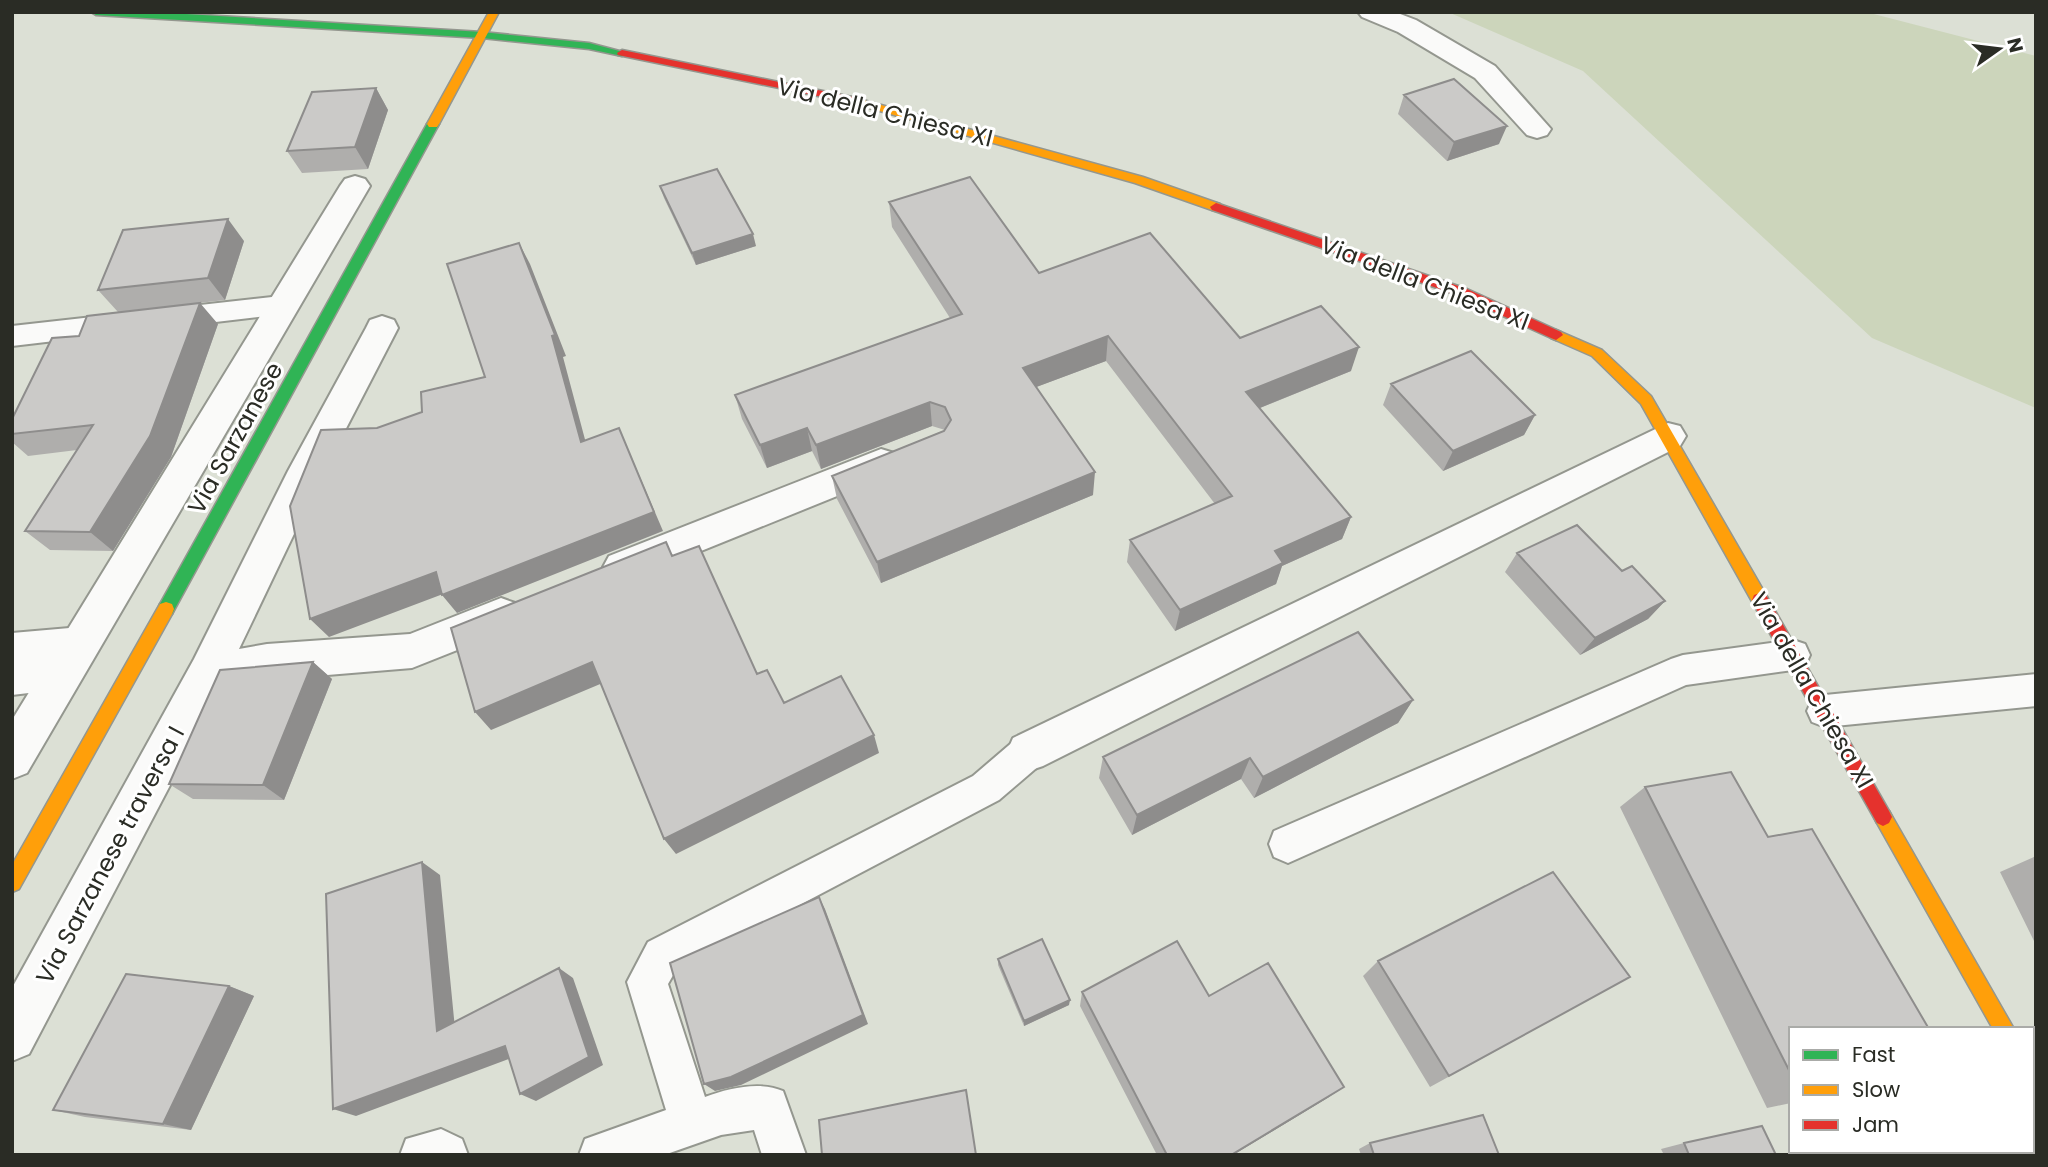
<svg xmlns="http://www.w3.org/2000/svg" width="2048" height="1167" font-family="Poppins,sans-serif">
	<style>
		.green { fill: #ccd5bb }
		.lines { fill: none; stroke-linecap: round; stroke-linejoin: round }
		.lane-casing { stroke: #94978f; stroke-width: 4 }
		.street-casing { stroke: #94978f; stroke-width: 4 }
		.fast-casing { stroke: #94978f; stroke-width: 3 }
		.slow-casing { stroke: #94978f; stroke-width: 3 }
		.jam-casing { stroke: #94978f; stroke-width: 3 }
		.lane { fill: #fafaf9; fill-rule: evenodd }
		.street { fill: #fafaf9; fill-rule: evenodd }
		.fast { fill: #30b455; fill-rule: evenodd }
		.slow { fill: #ff9f0a; fill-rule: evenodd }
		.jam { fill: #e5322d; fill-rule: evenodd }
		.wall { fill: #afaeac }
		.shaded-wall { fill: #8e8d8c }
		.building { fill: #cbcac8; stroke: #8e8d8c; stroke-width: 2 }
		.labels { text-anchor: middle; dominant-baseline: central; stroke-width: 6; stroke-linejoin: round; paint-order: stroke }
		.street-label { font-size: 24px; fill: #2a2c25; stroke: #fff }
	</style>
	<rect width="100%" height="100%" fill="#dce0d5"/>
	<!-- green -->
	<path class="green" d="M 1448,12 L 1866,12 L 2036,56 L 2036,408 L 1872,338 L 1583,71 Z"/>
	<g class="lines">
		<!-- lane casing -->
		<g class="lane-casing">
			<path id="lane" d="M 281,296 L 291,299 L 295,306 L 291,313 L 12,346 L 12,326 Z
				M 81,627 L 93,631 L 98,642 L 93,653 L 62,659 L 74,663 L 80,674 L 74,685 L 62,689 L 12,695 L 12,663 L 57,659 L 12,663 L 12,633 Z
				M 1793,640 L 1805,644 L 1810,655 L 1805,666 L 1793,670 L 1686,685 L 1288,863 L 1274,857 L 1269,844 L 1274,831 L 1671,659 L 1683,655 Z
				M 2036,674 L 2036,706 L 1825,727 L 1812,722 L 1807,711 L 1812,700 L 1825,695 Z
				M 1028,735 L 1041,740 L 1046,752 L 1041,764 L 999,800 L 676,970 L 668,984 L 705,1097 C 730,1088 759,1081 783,1091 L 806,1155 L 762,1155 L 754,1130 L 721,1135 L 664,1155 L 579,1155 L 585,1139 L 666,1110 L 627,982 L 648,942 L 973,776 L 1015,740 Z
				M 441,1129 L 462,1139 L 468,1155 L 400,1155 L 406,1139 Z"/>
		</g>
		<!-- street casing -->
		<g class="street-casing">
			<path id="street" d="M 1358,12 L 1395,12 L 1416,20 L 1495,66 L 1551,129 L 1547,135 L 1537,138 L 1527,135 L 1475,78 L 1398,32 L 1362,17 Z
				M 355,176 L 365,179 L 370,186 L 27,773 L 12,779 L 12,720 L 340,186 L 345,179 Z
				M 382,316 L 394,320 L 398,328 L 324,471 L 239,649 L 267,644 L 410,634 L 501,598 L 515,603 L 521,615 L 515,627 L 412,668 L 267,680 L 221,688 L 29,1054 L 12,1061 L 12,988 L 194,659 L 288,471 L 366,328 L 370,320 Z
				M 1668,423 L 1680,426 L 1686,436 L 1680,446 L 1043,766 L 1028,771 L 1013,766 L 1007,752 L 1013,738 Z
				M 881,449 L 894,453 L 899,463 L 894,473 L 622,583 L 609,578 L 603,567 L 609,556 Z
				M 2032,1053 L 2036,1055 L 2036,1110 L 2032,1108 Z"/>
		</g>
		<!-- fast casing -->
		<g class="fast-casing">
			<path id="fast" d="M 91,12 L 153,12 L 482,32 L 589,43 L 627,53 L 622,56 L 589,49 L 482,38 L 96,15 Z
				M 433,120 L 439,124 L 172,614 L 166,616 L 160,614 L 158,609 L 160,604 L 427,124 Z"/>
		</g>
		<!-- slow casing -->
		<g class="slow-casing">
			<path id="slow" d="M 489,12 L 499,12 L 439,124 L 437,127 L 429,127 L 427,124 Z
				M 852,97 L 1143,177 L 1220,204 L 1222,207 L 1216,211 L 1212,210 L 1135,183 L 848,102 L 846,100 Z
				M 1556,330 L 1602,350 L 1651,396 L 1766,595 L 1768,600 L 1766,605 L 1760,607 L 1754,605 L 1641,404 L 1592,356 L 1551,338 L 1549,335 Z
				M 166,602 L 172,604 L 174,609 L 172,614 L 19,889 L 12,892 L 12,865 L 160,604 Z
				M 1883,808 L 1889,811 L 2014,1029 L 1993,1029 L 1877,823 L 1874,817 L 1877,811 Z"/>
		</g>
		<!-- jam casing -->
		<g class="jam-casing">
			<path id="jam" d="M 622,50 L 852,97 L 858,100 L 852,103 L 618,55 L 617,53 Z
				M 1216,203 L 1467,289 L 1561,332 L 1563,335 L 1556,340 L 1551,338 L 1457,295 L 1212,210 L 1210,207 Z
				M 1760,593 L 1766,595 L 1889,811 L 1892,817 L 1889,823 L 1883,826 L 1877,823 L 1754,605 L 1752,600 L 1754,595 Z"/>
		</g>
		<!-- lane -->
		<use href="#lane" class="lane"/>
		<!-- street -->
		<use href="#street" class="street"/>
		<!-- fast -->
		<use href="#fast" class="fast"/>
		<!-- slow -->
		<use href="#slow" class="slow"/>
		<!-- jam -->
		<use href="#jam" class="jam"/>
	</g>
	<!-- wall -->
	<path class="wall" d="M 376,88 L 388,110 L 368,169 L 302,173 L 287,151 Z
		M 1404,95 L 1499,144 L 1447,161 L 1398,114 Z
		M 660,186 L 756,246 L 696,265 L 664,198 Z
		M 889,202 L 1039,273 L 1240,338 L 1351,371 L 1260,408 L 1351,517 L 1342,539 L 1282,566 L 1276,584 L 1175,631 L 1127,562 L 1130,540 L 1215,504 L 1106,361 L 1036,387 L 1093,495 L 881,583 L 837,499 L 832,476 L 945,430 L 932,426 L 821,469 L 812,451 L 767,468 L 742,419 L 735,395 L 950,318 L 892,227 Z
		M 244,241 L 225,300 L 118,312 L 98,290 Z
		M 218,324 L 171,457 L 113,551 L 50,550 L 25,531 L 77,450 L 28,456 L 12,442 L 12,419 Z
		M 1391,384 L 1535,415 L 1524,435 L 1443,471 L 1383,405 Z
		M 1517,553 L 1665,601 L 1648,619 L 1580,655 L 1505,572 Z
		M 313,662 L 332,679 L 284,800 L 193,799 L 169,784 Z
		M 1413,700 L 1398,723 L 1254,798 L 1241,779 L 1132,835 L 1099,778 L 1103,757 Z
		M 1645,787 L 1791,1029 L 1791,1103 L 1767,1108 L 1620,807 Z
		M 2036,856 L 2036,945 L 2000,872 Z
		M 998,959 L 1069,1005 L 1024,1026 L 998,965 Z
		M 1378,961 L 1630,977 L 1430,1087 L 1363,976 Z
		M 229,986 L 254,996 L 191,1130 L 85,1117 L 53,1110 Z
		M 1082,992 L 1209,996 L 1329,1097 L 1233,1155 L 1157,1155 L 1080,1006 Z
		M 1370,1143 L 1499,1155 L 1361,1155 L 1359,1149 Z
		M 1684,1143 L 1776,1155 L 1664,1155 L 1661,1149 Z"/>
	<!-- shaded-wall -->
	<path class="shaded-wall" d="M 376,88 L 388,110 L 368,169 L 355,147 Z
		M 1507,126 L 1499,144 L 1447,161 L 1454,142 Z
		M 228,219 L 244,241 L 225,300 L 208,278 Z
		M 753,234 L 756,246 L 696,265 L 692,253 Z
		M 519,243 L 530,264 L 566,356 L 563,357 L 591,462 L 581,442 Z
		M 200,303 L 218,324 L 171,457 L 113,551 L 90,532 Z
		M 1108,336 L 1106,361 L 1023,392 L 1023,368 Z
		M 1359,347 L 1351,371 L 1240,416 L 1246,392 Z
		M 930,402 L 932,426 L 821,469 L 816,445 Z
		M 1535,415 L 1524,435 L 1443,471 L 1453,451 Z
		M 619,428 L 663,531 L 457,613 L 442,595 Z
		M 807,428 L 812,451 L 767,468 L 760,445 Z
		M 1095,472 L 1093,495 L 881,583 L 877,562 Z
		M 1351,517 L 1342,539 L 1282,566 L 1276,584 L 1175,631 L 1180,610 L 1275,551 Z
		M 436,572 L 451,591 L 329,637 L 310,619 Z
		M 1665,601 L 1648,619 L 1580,655 L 1595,638 Z
		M 313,662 L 332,679 L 284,800 L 263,785 Z
		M 592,662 L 605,682 L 491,730 L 475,712 Z
		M 1413,700 L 1398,723 L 1254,798 L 1263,777 Z
		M 874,735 L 879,753 L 676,854 L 664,839 Z
		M 1250,758 L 1241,779 L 1132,835 L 1137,815 Z
		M 422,862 L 440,875 L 456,1039 L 437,1031 Z
		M 819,897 L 825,909 L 868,1024 L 741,1085 L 715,1091 L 704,1084 Z
		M 559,968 L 573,978 L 603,1065 L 536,1101 L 520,1094 Z
		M 229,986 L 254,996 L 191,1130 L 163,1124 Z
		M 1070,1000 L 1069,1005 L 1024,1026 L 1024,1021 Z
		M 505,1046 L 522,1054 L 356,1116 L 333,1109 Z
		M 1344,1087 L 1329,1097 L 1233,1155 L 1231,1155 Z"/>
	<!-- building -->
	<path class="building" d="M 1454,79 L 1507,126 L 1454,142 L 1404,95 Z
		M 376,88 L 355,147 L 287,151 L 312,92 Z
		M 717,169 L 753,234 L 692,253 L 660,186 Z
		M 970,177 L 1039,273 L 1150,233 L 1240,338 L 1321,306 L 1359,347 L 1246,392 L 1351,517 L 1275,551 L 1283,563 L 1180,610 L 1130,540 L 1232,496 L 1108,336 L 1023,368 L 1095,472 L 877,562 L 832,476 L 944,431 L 951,420 L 945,407 L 930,402 L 816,445 L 807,428 L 760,445 L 735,395 L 962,314 L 889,202 Z
		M 228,219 L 208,278 L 98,290 L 123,230 Z
		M 519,243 L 555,335 L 552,336 L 581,442 L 619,428 L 654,512 L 442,595 L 436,572 L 310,619 L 290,506 L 321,430 L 377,428 L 422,412 L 421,392 L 485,377 L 447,264 Z
		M 200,303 L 150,436 L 90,532 L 25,531 L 93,425 L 12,434 L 12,419 L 52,338 L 79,336 L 87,316 Z
		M 1471,351 L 1535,415 L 1453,451 L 1391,384 Z
		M 1577,525 L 1622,571 L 1632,566 L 1665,601 L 1595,638 L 1517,553 Z
		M 666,542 L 672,556 L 699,546 L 757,674 L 767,670 L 784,703 L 841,676 L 874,735 L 664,839 L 592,662 L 475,712 L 451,628 Z
		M 1358,632 L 1413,700 L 1263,777 L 1250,758 L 1137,815 L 1103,757 Z
		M 313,662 L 263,785 L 169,784 L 220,670 Z
		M 1731,772 L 1768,837 L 1812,829 L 1929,1029 L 1791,1029 L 1791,1074 L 1645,787 Z
		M 422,862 L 437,1031 L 559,968 L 589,1057 L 520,1094 L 505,1046 L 333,1109 L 326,894 Z
		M 1553,872 L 1630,977 L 1449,1076 L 1378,961 Z
		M 819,897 L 863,1015 L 731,1077 L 704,1084 L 670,963 Z
		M 1042,939 L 1070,1000 L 1024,1021 L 998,959 Z
		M 1177,941 L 1209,996 L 1268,963 L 1344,1087 L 1231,1155 L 1167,1155 L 1082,992 Z
		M 126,974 L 229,986 L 163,1124 L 53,1110 Z
		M 966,1090 L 976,1155 L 822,1155 L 819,1120 Z
		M 1483,1115 L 1499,1155 L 1374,1155 L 1370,1143 Z
		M 1762,1126 L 1776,1155 L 1689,1155 L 1684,1143 Z"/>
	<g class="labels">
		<!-- street labels -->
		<g class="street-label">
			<text transform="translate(885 112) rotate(14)">Via della Chiesa XI</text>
			<text transform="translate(1425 283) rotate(21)">Via della Chiesa XI</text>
			<text transform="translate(235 438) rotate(-61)">Via Sarzanese</text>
			<text transform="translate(1812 690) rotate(60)">Via della Chiesa XI</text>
			<text transform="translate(110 855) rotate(-62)">Via Sarzanese traversa I</text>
		</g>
	</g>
	<!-- border -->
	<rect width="2048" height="1167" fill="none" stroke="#2a2c25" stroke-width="28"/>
	<!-- legend -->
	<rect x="1789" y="1027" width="245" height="126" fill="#ffffff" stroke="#aaaba8" stroke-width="2"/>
	<rect x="1803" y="1050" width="35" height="10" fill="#30b455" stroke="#aaaba8" stroke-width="2"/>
	<text x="1852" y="1062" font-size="21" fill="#2a2c25">Fast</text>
	<rect x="1803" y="1085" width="35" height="10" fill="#ff9f0a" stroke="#aaaba8" stroke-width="2"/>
	<text x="1852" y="1097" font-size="21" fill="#2a2c25">Slow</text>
	<rect x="1803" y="1120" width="35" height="10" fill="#e5322d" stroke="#aaaba8" stroke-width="2"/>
	<text x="1852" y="1132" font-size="21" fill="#2a2c25">Jam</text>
	<!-- north arrow -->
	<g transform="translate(1999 49) rotate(76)" stroke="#ffffff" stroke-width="5" paint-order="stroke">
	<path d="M0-5L12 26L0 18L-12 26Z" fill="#2a2c25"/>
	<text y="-10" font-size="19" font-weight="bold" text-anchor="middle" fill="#2a2c25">N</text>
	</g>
</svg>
